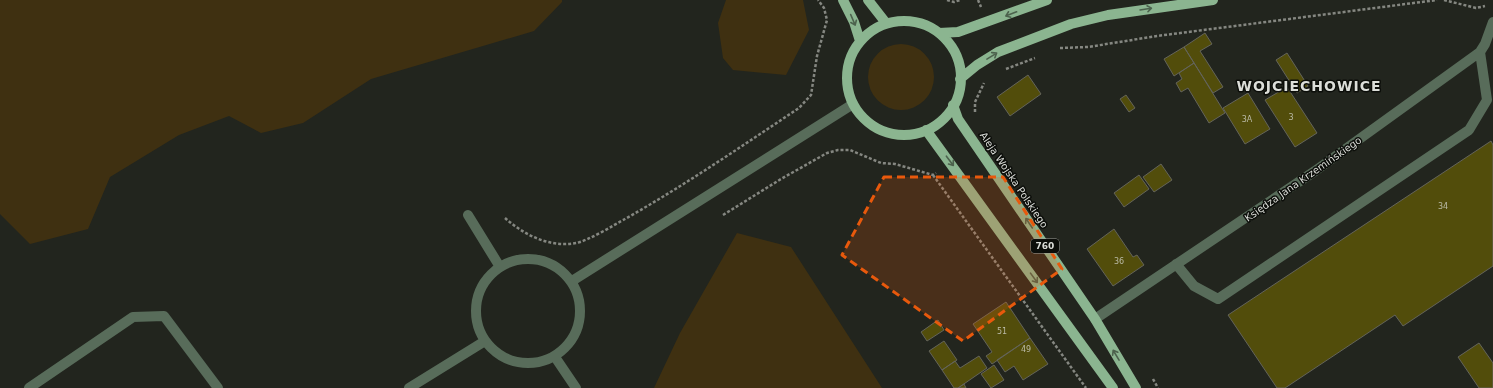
<svg xmlns="http://www.w3.org/2000/svg" width="1493" height="388" font-family="'DejaVu Sans',sans-serif">
	<style>
		.green { fill: #3f3011 }
		.building { fill: #524d0b; stroke: #64645a }
		.lines { fill: none; stroke-linecap: round; stroke-linejoin: round }
		.path { stroke: #858781; stroke-width: 2.5; stroke-dasharray: 3 2; stroke-linecap: butt }
		.minor { stroke: #586c5a; stroke-width: 10 }
		.major { stroke: #8bb590; stroke-width: 10 }
		.oneway { stroke: #4c624d }
		.marked { fill: #e8590c; fill-opacity: 0.2; stroke: #e8590c; stroke-width: 3; stroke-dasharray: 8 5; stroke-linejoin: round }
		.labels { text-anchor: middle; dominant-baseline: central; stroke-width: 3; stroke-linejoin: round; paint-order: stroke }
		.number-label { font-size: 8px; fill: #babaa6 }
		.shield { fill: #0c0e0a; stroke: #9ea09b; stroke-width: 1 }
		.shield-label { font-size: 9px; font-weight: bold; fill: #dcded9 }
		.street-label { font-size: 10px; fill: #dcded9; stroke: #0c0e0a }
		.district-label { font-size: 14px; font-weight: bold; letter-spacing: 1px; fill: #dcded9; stroke: #0c0e0a }
	</style>
	<rect width="100%" height="100%" fill="#22251e"/>
	<!-- green -->
	<path class="green" d="M 0,0 L 562,0 L 562,2 L 534,31 L 371,79 L 303,123 L 261,133 L 229,116 L 179,135 L 110,177 L 88,229 L 30,244 L 0,214 Z
		M 726,0 L 803,0 L 809,30 L 786,75 L 733,70 L 723,58 L 718,23 Z
		M868 77a33 33 0 1 1 66 0a33 33 0 1 1-66 0Z
		M 737,233 L 791,247 L 882,388 L 654,388 L 680,333 Z"/>
	<!-- building -->
	<path class="building" d="M 1205,33 L 1212,44 L 1200,51 L 1223,87 L 1213,93 L 1184,47 Z
		M 1184,47 L 1194,63 L 1174,76 L 1164,59 Z
		M 1287,53 L 1308,86 L 1297,93 L 1276,60 Z
		M 1194,63 L 1225,113 L 1209,123 L 1188,88 L 1181,92 L 1176,83 L 1182,79 L 1179,73 Z
		M 1028,75 L 1041,94 L 1010,116 L 997,97 Z
		M 1287,87 L 1317,133 L 1295,147 L 1265,100 Z
		M 1248,93 L 1270,129 L 1245,144 L 1223,108 Z
		M 1126,95 L 1135,108 L 1129,112 L 1120,99 Z
		M 1491,141 L 1493,145 L 1493,266 L 1403,326 L 1395,315 L 1285,388 L 1277,388 L 1228,315 Z
		M 1161,164 L 1172,180 L 1154,192 L 1143,177 Z
		M 1139,175 L 1149,189 L 1124,207 L 1114,193 Z
		M 1114,229 L 1133,257 L 1137,255 L 1144,265 L 1113,286 L 1087,249 Z
		M 1006,302 L 1030,338 L 992,364 L 986,356 L 992,352 L 973,324 Z
		M 938,320 L 944,330 L 927,341 L 921,332 Z
		M 1030,338 L 1048,364 L 1023,380 L 1014,366 L 1005,372 L 997,360 Z
		M 944,341 L 957,360 L 942,370 L 929,351 Z
		M 1479,343 L 1493,363 L 1493,388 L 1479,388 L 1458,357 Z
		M 979,356 L 987,368 L 958,388 L 954,388 L 942,370 L 955,361 L 960,368 Z
		M 994,365 L 1004,380 L 991,388 L 981,374 Z
		M 964,384 L 966,388 L 958,388 Z"/>
	<g class="lines">
		<!-- path -->
		<path class="path" d="M 947,0 L 954,2 L 960,0
			M 978,0 L 981,7
			M 1444,0 L 1476,8 L 1485,6
			M 1060,48 L 1088,47 L 1157,36 L 1437,0
			M 1006,69 L 1035,58
			M 975,112 L 975,102 L 984,83
			M 933,175 L 1086,388
			M 723,215 L 781,179 L 827,153 L 838,150 L 850,150 L 881,163 L 895,164 L 933,175 L 936,173
			M 505,218 C 524,235 550,248 576,243 C 588,241 614,225 625,219 C 685,185 742,146 799,108 L 811,95 L 817,56 L 827,20 L 824,8 L 818,0
			M 1153,379 L 1158,388"/>
		<!-- minor -->
		<path class="minor" d="M 468,215 L 500,267
			M476 311a52 52 0 1 1 104 0a52 52 0 1 1-104 0Z
			M 1176,264 L 1194,286 L 1218,299 L 1469,130 L 1487,100 L 1480,52
			M 572,281 L 853,104
			M 1095,319 L 1315,171 L 1462,65 L 1480,52 L 1485,44 L 1493,22
			M 555,357 L 576,388
			M 29,388 L 133,317 L 164,316 L 218,388
			M 409,388 L 485,341"/>
		<!-- major -->
		<path class="major" d="M 843,0 L 854,22 L 860,41
			M 868,0 L 886,23
			M847 78a57 57 0 1 1 114 0a57 57 0 1 1-114 0Z
			M 939,33 L 958,32 L 1047,0
			M 960,79 L 977,65 L 998,52 L 1071,24 L 1108,15 L 1213,0
			M 953,105 L 958,119 L 1095,319 L 1136,388
			M 926,130 L 1113,388"/>
	</g>
	<!-- one-way arrows -->
	<defs><path id="oneway-shaft" d="M-6 0H5M1.5-3L5.5 0L1.5 3" fill="none" stroke-width="1.6" stroke-linecap="round" stroke-linejoin="round"/></defs>
	<g class="oneway">
		<use href="#oneway-shaft" transform="translate(1146 9) rotate(-9)"/>
		<use href="#oneway-shaft" transform="translate(1011 14) rotate(159)"/>
		<use href="#oneway-shaft" transform="translate(853 20) rotate(67)"/>
		<use href="#oneway-shaft" transform="translate(992 56) rotate(-32)"/>
		<use href="#oneway-shaft" transform="translate(950 161) rotate(53)"/>
		<use href="#oneway-shaft" transform="translate(1029 223) rotate(-124)"/>
		<use href="#oneway-shaft" transform="translate(1034 278) rotate(54)"/>
		<use href="#oneway-shaft" transform="translate(1116 355) rotate(-121)"/>
	</g>
	<!-- marked area -->
	<path class="marked" d="M 884,177 L 1003,177 L 1062,269 L 963,341 L 842,255 Z"/>
	<g class="labels">
		<!-- number labels -->
		<g class="number-label">
			<text x="1291" y="117">3</text>
			<text x="1247" y="119">3A</text>
			<text x="1443" y="206">34</text>
			<text x="1119" y="261">36</text>
			<text x="1002" y="331">51</text>
			<text x="1026" y="349">49</text>
		</g>
		<!-- shield labels -->
		<rect class="shield" x="1031" y="239" width="28" height="14" rx="3"/>
		<g class="shield-label">
			<text x="1045" y="246">760</text>
		</g>
		<!-- street labels -->
		<g class="street-label">
			<text transform="translate(1303 179) rotate(-35)">Księdza Jana Krzemińskiego</text>
			<text transform="translate(1014 180) rotate(56)">Aleja Wojska Polskiego</text>
		</g>
		<!-- district labels -->
		<g class="district-label">
			<text x="1309" y="86">WOJCIECHOWICE</text>
		</g>
	</g>
</svg>
